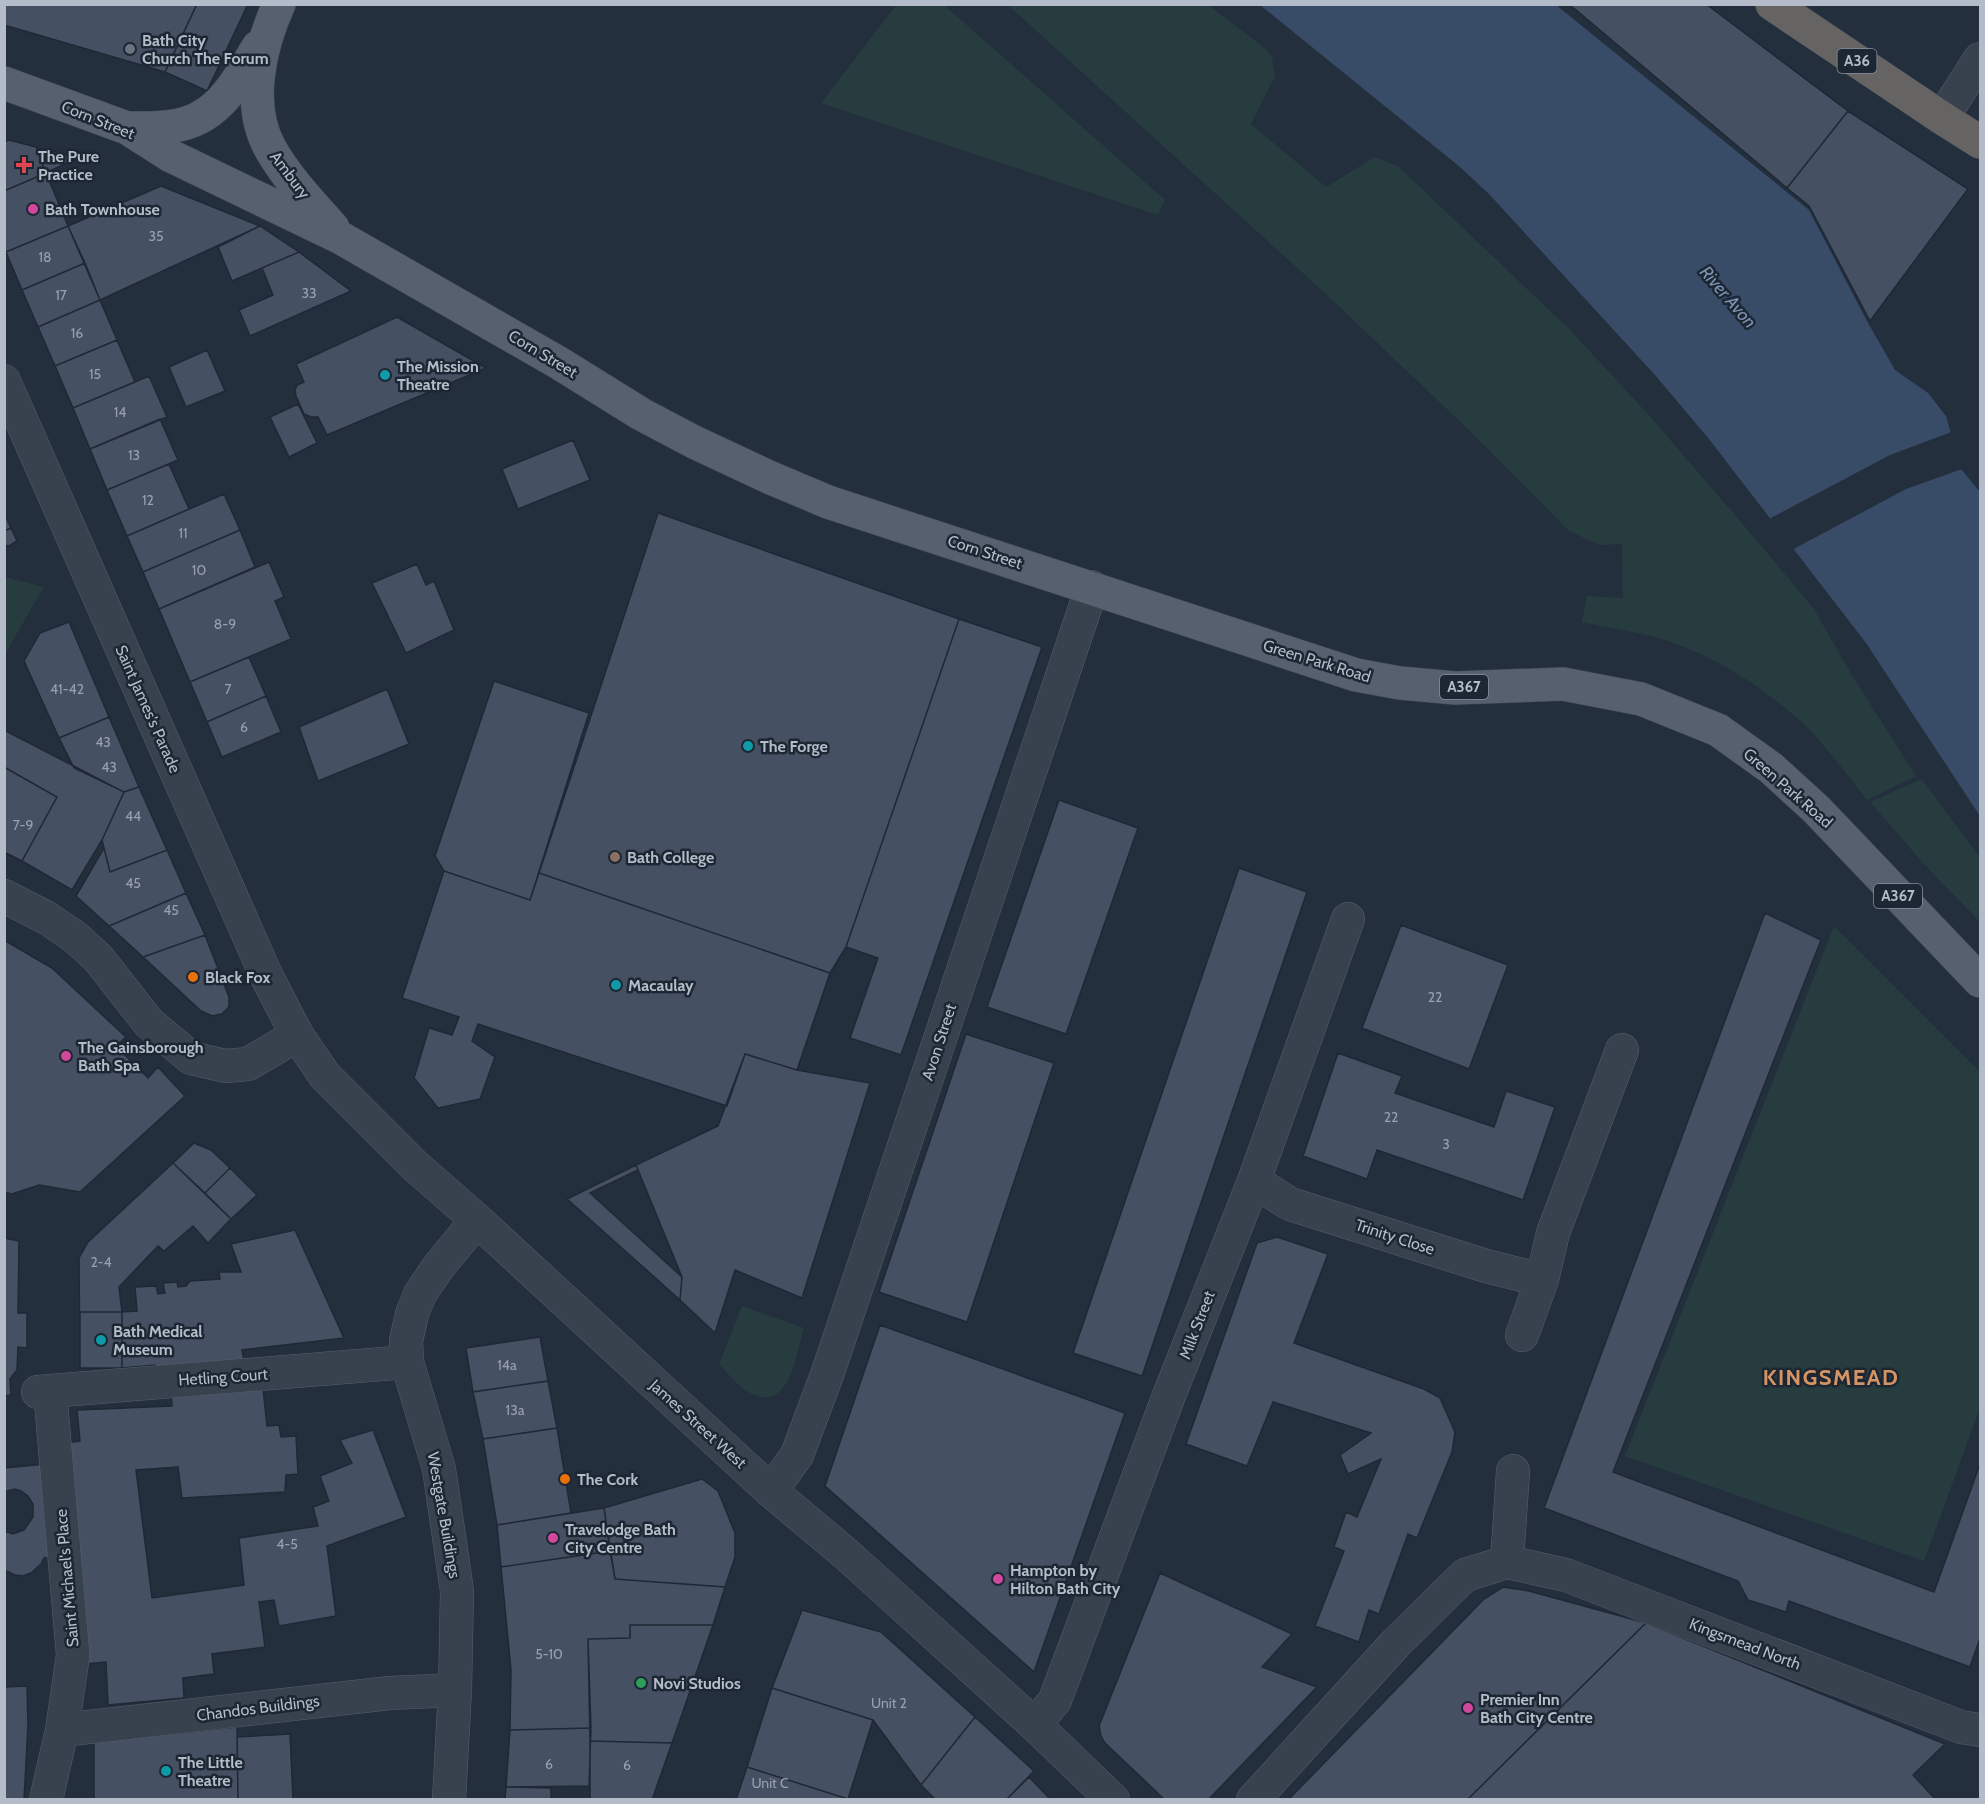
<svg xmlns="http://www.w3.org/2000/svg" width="1985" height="1804" font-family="Cabin,sans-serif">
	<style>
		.green { fill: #263c3f }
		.water { fill: #394c67 }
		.pier { fill: #242f3e }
		.building { fill: #455162; stroke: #1f2835; stroke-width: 1.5 }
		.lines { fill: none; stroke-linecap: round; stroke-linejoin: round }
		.pedestrian-casing { stroke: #565f6c; stroke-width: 34 }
		.minor-casing { stroke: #565f6c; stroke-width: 34 }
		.tertiary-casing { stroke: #565f6c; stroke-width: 34 }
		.primary-casing { stroke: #414a57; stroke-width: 34 }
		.trunk-casing { stroke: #434c59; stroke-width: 34 }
		.pedestrian { stroke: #38414e; stroke-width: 33 }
		.minor { stroke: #38414e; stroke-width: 33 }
		.tertiary { stroke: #38414e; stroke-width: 33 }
		.primary { stroke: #56606e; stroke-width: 33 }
		.trunk { stroke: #656462; stroke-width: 33 }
		.worship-dot { fill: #6b7280; stroke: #1d2633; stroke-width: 2 }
		.health-dot { fill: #e0444e; stroke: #1d2633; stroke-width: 2 }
		.hotel-dot { fill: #d1479c; stroke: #1d2633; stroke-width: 2 }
		.culture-dot { fill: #0f9aa8; stroke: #1d2633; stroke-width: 2 }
		.education-dot { fill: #8d6e63; stroke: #1d2633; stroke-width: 2 }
		.food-dot { fill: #e8710a; stroke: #1d2633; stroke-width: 2 }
		.leisure-dot { fill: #2e9e5b; stroke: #1d2633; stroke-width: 2 }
		.labels { text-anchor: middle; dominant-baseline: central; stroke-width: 5; stroke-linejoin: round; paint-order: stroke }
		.number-label { font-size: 14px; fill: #98a1af }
		.shield { fill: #1d2633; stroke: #878f9c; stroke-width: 1.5 }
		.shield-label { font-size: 15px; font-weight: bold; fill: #b4bcc9 }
		.poi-label { font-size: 16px; font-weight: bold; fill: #b4bcc9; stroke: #1d2633; text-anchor: start }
		.street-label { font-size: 16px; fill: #b4bcc9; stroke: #1d2633 }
		.water-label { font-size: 18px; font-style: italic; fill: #7c92b1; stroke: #1d2633 }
		.district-label { font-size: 22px; font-weight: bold; letter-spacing: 1.5px; fill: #d59563; stroke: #1d2633 }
	</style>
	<rect width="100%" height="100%" fill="#242f3e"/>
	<!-- green -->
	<path class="green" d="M 897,4 L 944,5 L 1165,200 L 1158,215 L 821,103 Z
		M 1008,5 L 1208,5 L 1266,49 L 1272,58 L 1275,76 L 1251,124 L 1326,187 L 1375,157 L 1398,166 L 1569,329 L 1647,413 L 1754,537 L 1814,609 L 1853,677 L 1916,776 L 1867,800 C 1845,772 1823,741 1796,717 C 1761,686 1716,658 1671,642 C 1646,633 1609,628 1582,622 L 1587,596 L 1623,598 L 1622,544 L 1600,545 L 1569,531 L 1473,434 L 1327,295 Z
		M 5,577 L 44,587 L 5,654 L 4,577 Z
		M 1922,779 L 1980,858 L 1980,922 L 1922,862 L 1870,802 Z
		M 1834,926 L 1980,1072 L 1980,1408 L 1924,1561 L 1625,1456 Z
		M 742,1306 L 804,1328 C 796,1354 790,1414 750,1393 C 738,1387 728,1373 719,1364 Z"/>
	<!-- water -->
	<path class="water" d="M 1260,5 L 1556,5 L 1809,210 L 1868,323 L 1895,370 L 1928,393 L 1946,416 L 1961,469 L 1980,492 L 1980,816 L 1866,643 L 1709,439 L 1655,375 L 1489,194 L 1460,167 Z"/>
	<!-- pier -->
	<path class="pier" d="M 1954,431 L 1965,468 L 1906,489 L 1790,551 L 1767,520 L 1890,455 Z"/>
	<!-- building -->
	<path class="building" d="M 4,4 L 197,4 L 165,72 L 4,25 Z
		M 197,4 L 248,4 L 207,91 L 165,72 Z
		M 1569,4 L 1706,4 L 1848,111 L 1787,188 Z
		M 1848,111 L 1968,189 L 1870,321 L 1809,206 L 1787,188 Z
		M 9,140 L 36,147 L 46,173 L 4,191 L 4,142 Z
		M 53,151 L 77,158 L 46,173 L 40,158 Z
		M 46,173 L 68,226 L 6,252 L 4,248 L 4,191 Z
		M 161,186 L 260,226 L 100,300 L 68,226 Z
		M 68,226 L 85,263 L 22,290 L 6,252 Z
		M 260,226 L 299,252 L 232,281 L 218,247 Z
		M 299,252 L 351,291 L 250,336 L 239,310 L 273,295 L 262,268 Z
		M 85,263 L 100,300 L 38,327 L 22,290 Z
		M 100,300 L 117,340 L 55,366 L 38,327 Z
		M 397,317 L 486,368 L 327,435 L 318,417 L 311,417 L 304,414 L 296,396 L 295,390 L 297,385 L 304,382 L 296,364 Z
		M 117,340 L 135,382 L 73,408 L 55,366 Z
		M 207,350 L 225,391 L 186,407 L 169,367 Z
		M 149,376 L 167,417 L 90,449 L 73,408 Z
		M 298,404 L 317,443 L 289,457 L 270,417 Z
		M 160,419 L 178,460 L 107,490 L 90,449 Z
		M 573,440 L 590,480 L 518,509 L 502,469 Z
		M 169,464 L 189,509 L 127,536 L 107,490 Z
		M 224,494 L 240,530 L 143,572 L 127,536 Z
		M 4,513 L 11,528 L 4,531 Z
		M 658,513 L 959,619 L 846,947 L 830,973 L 539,873 Z
		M 11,528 L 17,541 L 9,546 L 4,545 L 4,531 Z
		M 240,530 L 255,567 L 159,609 L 143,572 Z
		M 269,562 L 284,597 L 275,601 L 291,639 L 190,682 L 159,609 Z
		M 417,564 L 426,585 L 434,581 L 454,630 L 406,653 L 372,583 Z
		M 959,619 L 1042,647 L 901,1055 L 850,1038 L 878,958 L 846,947 Z
		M 69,622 L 109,717 L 59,738 L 24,661 L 40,633 Z
		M 249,657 L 266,696 L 207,722 L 190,682 Z
		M 494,681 L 589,713 L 530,900 L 444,871 L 435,856 Z
		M 387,689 L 409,744 L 318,781 L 299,727 Z
		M 266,696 L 281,732 L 222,757 L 207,722 Z
		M 109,717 L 139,787 L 124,792 L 74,768 L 59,738 Z
		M 4,730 L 124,792 L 102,840 L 72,890 L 22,861 L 57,797 L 4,767 Z
		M 4,767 L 57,797 L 22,861 L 4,852 Z
		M 139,787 L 167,850 L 110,872 L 102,840 L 124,792 Z
		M 1059,800 L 1138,828 L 1066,1034 L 987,1007 Z
		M 104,848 L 110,872 L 167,850 L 186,893 L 109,926 L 76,896 Z
		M 1239,868 L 1307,892 L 1142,1376 L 1073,1353 Z
		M 444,871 L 530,900 L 539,873 L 830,973 L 797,1070 L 745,1054 L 727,1106 L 478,1024 L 472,1041 L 495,1057 L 480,1099 L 438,1108 L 414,1078 L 429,1028 L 452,1035 L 459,1017 L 402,998 Z
		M 186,893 L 205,935 L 143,957 L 109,926 Z
		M 1765,913 L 1821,940 L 1613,1472 L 1934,1592 L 1980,1464 L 1980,1638 L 1970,1667 L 1789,1601 L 1786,1612 L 1748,1600 L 1738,1581 L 1544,1508 Z
		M 1401,925 L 1508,965 L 1469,1069 L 1362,1028 Z
		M 205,935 L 229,997 L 229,1007 L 222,1014 L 212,1016 L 201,1011 L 143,957 Z
		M 4,940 L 52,968 L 126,1037 L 116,1046 L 148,1078 L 158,1067 L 185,1096 L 80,1192 L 39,1185 L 12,1194 L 4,1192 Z
		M 966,1034 L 1054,1063 L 967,1322 L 879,1292 Z
		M 1338,1053 L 1402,1076 L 1395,1093 L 1494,1127 L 1506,1091 L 1555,1107 L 1523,1200 L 1377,1150 L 1367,1179 L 1303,1156 Z
		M 745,1054 L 797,1070 L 870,1083 L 802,1298 L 735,1270 L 715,1333 L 680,1300 L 682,1277 L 636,1165 L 718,1126 Z
		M 194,1143 L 211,1150 L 230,1168 L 205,1193 L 173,1163 Z
		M 173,1163 L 231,1219 L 208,1243 L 193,1226 L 164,1251 L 158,1246 L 119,1287 L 122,1312 L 137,1311 L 135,1287 L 156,1286 L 158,1294 L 165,1293 L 163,1283 L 177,1282 L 178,1287 L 186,1286 L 190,1281 L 220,1279 L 219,1272 L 241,1272 L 231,1244 L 295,1230 L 344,1338 L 242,1350 L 244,1361 L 156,1371 L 155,1365 L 122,1368 L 80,1368 L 79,1258 L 88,1242 Z
		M 636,1165 L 638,1170 L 590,1193 L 682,1277 L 680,1300 L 567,1199 Z
		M 230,1168 L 257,1195 L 231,1219 L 205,1193 Z
		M 1277,1237 L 1328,1254 L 1294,1343 L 1424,1389 L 1440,1398 L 1455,1432 L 1452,1452 L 1417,1538 L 1408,1534 L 1379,1614 L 1369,1610 L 1359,1642 L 1315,1626 L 1344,1551 L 1334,1547 L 1346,1512 L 1357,1517 L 1381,1459 L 1348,1474 L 1340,1455 L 1371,1433 L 1273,1402 L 1247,1466 L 1186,1444 L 1257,1243 Z
		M 4,1238 L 19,1241 L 18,1313 L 27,1313 L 27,1348 L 18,1347 L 17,1370 L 10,1379 L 11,1395 L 4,1396 Z
		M 80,1312 L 122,1312 L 122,1368 L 80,1368 Z
		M 880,1325 L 1125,1413 L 1034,1672 L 825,1486 Z
		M 540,1337 L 548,1381 L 473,1392 L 466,1348 Z
		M 548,1381 L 557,1428 L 483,1439 L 473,1392 Z
		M 263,1388 L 267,1426 L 279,1425 L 281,1437 L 296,1436 L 298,1474 L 286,1475 L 285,1492 L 182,1498 L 178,1467 L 136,1470 L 152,1598 L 244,1585 L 239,1538 L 318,1526 L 313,1507 L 329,1501 L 320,1476 L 352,1463 L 340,1440 L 373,1430 L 406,1517 L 327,1546 L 336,1616 L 279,1626 L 274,1600 L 259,1602 L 265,1647 L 212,1654 L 214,1674 L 183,1678 L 184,1698 L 108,1705 L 106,1662 L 85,1664 L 65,1443 L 80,1441 L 77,1410 L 172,1406 L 171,1393 Z
		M 557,1428 L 571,1513 L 497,1525 L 483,1439 Z
		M 46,1464 L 56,1557 L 44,1558 L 41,1564 L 31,1573 L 23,1576 L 15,1575 L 4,1570 L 4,1531 L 13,1534 L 24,1530 L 33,1517 L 33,1504 L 28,1496 L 21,1491 L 15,1489 L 4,1492 L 4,1468 Z
		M 702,1479 L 718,1491 L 735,1533 L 735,1557 L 725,1587 L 615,1579 L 604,1508 Z
		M 604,1508 L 610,1551 L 501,1567 L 497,1525 Z
		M 610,1551 L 615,1579 L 725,1587 L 713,1625 L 630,1625 L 630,1638 L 588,1639 L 591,1728 L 510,1730 L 511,1670 L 501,1567 Z
		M 1160,1573 L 1292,1634 L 1262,1667 L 1317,1687 L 1208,1800 L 1165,1800 L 1105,1743 L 1101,1736 L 1099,1726 Z
		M 1503,1587 L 1529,1591 L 1646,1623 L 1467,1800 L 1288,1800 L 1484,1599 Z
		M 802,1610 L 881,1632 L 975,1717 L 921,1785 L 873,1720 L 772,1688 Z
		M 1646,1623 L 1945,1744 L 1913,1775 L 1936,1800 L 1467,1800 Z
		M 630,1625 L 713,1625 L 672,1743 L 590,1741 L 588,1639 L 630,1638 Z
		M 27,1686 L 28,1724 L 24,1800 L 4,1800 L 4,1687 Z
		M 772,1688 L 873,1720 L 848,1799 L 747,1767 Z
		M 975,1717 L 1034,1771 L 1006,1800 L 936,1800 L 921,1785 Z
		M 237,1727 L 238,1800 L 94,1800 L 94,1742 Z
		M 591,1728 L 589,1786 L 506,1787 L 510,1730 Z
		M 290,1734 L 293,1799 L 306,1800 L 238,1800 L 237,1737 Z
		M 590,1741 L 672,1743 L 652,1800 L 590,1800 Z
		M 747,1767 L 848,1799 L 736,1800 Z
		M 1029,1777 L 1051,1800 L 1006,1800 Z
		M 506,1787 L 551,1788 L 551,1800 L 505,1800 Z"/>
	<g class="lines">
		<!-- pedestrian casing -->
		<g class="pedestrian-casing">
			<path id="pedestrian" d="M 38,1392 L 407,1362
				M 62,1730 L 390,1693 L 455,1690
				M 46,1800 L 62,1730 L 73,1655 L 50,1391"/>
		</g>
		<!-- minor casing -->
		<g class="minor-casing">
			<path id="minor" d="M 1942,118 L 1980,59
				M 4,896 L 47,918 L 75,937 L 98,958 L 149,1023 L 191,1058 L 225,1066 L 248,1064 L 297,1035
				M 1254,1181 L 1290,1204 L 1486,1266 L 1542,1280 L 1553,1233 L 1622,1050
				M 1522,1335 L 1542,1280
				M 771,1491 L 797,1455 L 828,1372 L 1092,587
				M 1507,1562 L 1513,1471
				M 1035,1725 L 1055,1700 L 1168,1398 L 1254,1181 L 1348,919
				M 1253,1800 L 1396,1643 L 1465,1575 L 1507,1562 L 1566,1575 L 1961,1727 L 1980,1730"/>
		</g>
		<!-- tertiary casing -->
		<g class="tertiary-casing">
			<path id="tertiary" d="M 4,381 L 266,975 L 297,1035 L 325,1076 L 413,1164 L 477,1220 L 771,1491 L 846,1554 L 1035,1725 L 1113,1800
				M 449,1800 L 455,1690 L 457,1591 L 439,1469 L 407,1362 L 406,1341 L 412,1314 L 420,1294 L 439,1266 L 477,1220"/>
		</g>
		<!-- primary casing -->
		<g class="primary-casing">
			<path id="primary" d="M 279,4 C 260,46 246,105 270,148 C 286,177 310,202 333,228
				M 4,83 L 127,128 L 171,156 L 341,238 L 559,363 L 641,414 L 694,442 L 771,478 L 828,502 L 1356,675 L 1400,683 L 1455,688 L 1563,684 L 1641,699 L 1718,730 L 1771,768 L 1816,809 L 1980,981
				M 127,128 C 142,128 158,129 173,126 C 218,120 237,82 258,47"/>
		</g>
		<!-- trunk casing -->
		<g class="trunk-casing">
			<path id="trunk" d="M 1772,4 L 1942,118 L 1980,142"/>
		</g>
		<!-- pedestrian -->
		<use href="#pedestrian" class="pedestrian"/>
		<!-- minor -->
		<use href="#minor" class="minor"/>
		<!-- tertiary -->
		<use href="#tertiary" class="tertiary"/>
		<!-- primary -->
		<use href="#primary" class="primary"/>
		<!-- trunk -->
		<use href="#trunk" class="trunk"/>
	</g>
	<!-- markers -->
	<circle class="worship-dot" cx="130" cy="49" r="6"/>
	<path class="health-dot" d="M21 156h6v6h6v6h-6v6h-6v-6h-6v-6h6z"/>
	<g class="hotel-dot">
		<circle cx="33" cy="209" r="6"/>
		<circle cx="66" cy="1056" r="6"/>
		<circle cx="553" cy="1538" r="6"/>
		<circle cx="998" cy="1579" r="6"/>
		<circle cx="1468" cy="1708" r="6"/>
	</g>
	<g class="culture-dot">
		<circle cx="385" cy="375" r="6"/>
		<circle cx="748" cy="746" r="6"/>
		<circle cx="616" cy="985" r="6"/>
		<circle cx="101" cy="1340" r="6"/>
		<circle cx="166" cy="1771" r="6"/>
	</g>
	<circle class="education-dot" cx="615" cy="857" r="6"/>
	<g class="food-dot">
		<circle cx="193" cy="977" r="6"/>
		<circle cx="565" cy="1479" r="6"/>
	</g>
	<circle class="leisure-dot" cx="641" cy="1683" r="6"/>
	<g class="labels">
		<!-- number labels -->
		<g class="number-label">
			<text x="156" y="236">35</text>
			<text x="45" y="257">18</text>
			<text x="309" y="293">33</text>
			<text x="61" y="295">17</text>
			<text x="77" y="333">16</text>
			<text x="95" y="374">15</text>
			<text x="120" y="412">14</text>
			<text x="134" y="455">13</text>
			<text x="148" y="500">12</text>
			<text x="183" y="533">11</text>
			<text x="199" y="570">10</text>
			<text x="225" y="624">8-9</text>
			<text x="67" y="689">41-42</text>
			<text x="228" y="689">7</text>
			<text x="244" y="727">6</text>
			<text x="103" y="742">43</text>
			<text x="109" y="767">43</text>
			<text x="133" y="816">44</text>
			<text x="23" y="825">7-9</text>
			<text x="133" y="883">45</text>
			<text x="171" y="910">45</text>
			<text x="1435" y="997">22</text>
			<text x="1391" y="1117">22</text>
			<text x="1446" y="1144">3</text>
			<text x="101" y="1262">2-4</text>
			<text x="507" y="1365">14a</text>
			<text x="515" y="1410">13a</text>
			<text x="287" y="1544">4-5</text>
			<text x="549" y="1654">5-10</text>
			<text x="889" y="1703">Unit 2</text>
			<text x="549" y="1764">6</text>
			<text x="627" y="1765">6</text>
			<text x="770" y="1783">Unit C</text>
		</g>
		<!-- shield labels -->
		<g class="shield">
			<rect x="1837.5" y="49" width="39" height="24" rx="4.5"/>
			<rect x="1440" y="675" width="48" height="24" rx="4.5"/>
			<rect x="1874" y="884" width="48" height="24" rx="4.5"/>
		</g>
		<g class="shield-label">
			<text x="1857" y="61">A36</text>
			<text x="1464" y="687">A367</text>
			<text x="1898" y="896">A367</text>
		</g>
		<!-- poi labels -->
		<g class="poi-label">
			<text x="142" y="40">Bath City<tspan x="142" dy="18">Church The Forum</tspan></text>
			<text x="38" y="156">The Pure<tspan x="38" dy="18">Practice</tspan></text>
			<text x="45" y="209">Bath Townhouse</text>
			<text x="397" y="366">The Mission<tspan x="397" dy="18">Theatre</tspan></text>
			<text x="760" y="746">The Forge</text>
			<text x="627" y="857">Bath College</text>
			<text x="205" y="977">Black Fox</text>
			<text x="628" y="985">Macaulay</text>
			<text x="78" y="1047">The Gainsborough<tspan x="78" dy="18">Bath Spa</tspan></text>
			<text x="113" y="1331">Bath Medical<tspan x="113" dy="18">Museum</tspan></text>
			<text x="577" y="1479">The Cork</text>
			<text x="565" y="1529">Travelodge Bath<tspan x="565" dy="18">City Centre</tspan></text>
			<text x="1010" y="1570">Hampton by<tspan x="1010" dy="18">Hilton Bath City</tspan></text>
			<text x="653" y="1683">Novi Studios</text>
			<text x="1480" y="1699">Premier Inn<tspan x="1480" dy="18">Bath City Centre</tspan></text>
			<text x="178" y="1762">The Little<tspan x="178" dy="18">Theatre</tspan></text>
		</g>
		<!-- street labels -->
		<g class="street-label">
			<text transform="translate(98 120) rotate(22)">Corn Street</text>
			<text transform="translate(290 175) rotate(53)">Ambury</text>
			<text transform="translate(543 354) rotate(31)">Corn Street</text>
			<text transform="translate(985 552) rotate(18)">Corn Street</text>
			<text transform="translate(1317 661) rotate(17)">Green Park Road</text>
			<text transform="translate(148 709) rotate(66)">Saint James's Parade</text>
			<text transform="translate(1788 788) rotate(41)">Green Park Road</text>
			<text transform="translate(939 1042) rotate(-72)">Avon Street</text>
			<text transform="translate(1395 1237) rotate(18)">Trinity Close</text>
			<text transform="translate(1197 1325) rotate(-69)">Milk Street</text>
			<text transform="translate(223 1377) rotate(-4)">Hetling Court</text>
			<text transform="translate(698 1424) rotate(42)">James Street West</text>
			<text transform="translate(444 1515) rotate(80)">Westgate Buildings</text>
			<text transform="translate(67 1578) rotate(-95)">Saint Michael's Place</text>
			<text transform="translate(1745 1644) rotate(21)">Kingsmead North</text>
			<text transform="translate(258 1708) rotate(-7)">Chandos Buildings</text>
		</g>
		<!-- water labels -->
		<g class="water-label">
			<text transform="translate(1728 297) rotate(49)">River Avon</text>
		</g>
		<!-- district labels -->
		<g class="district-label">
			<text x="1831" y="1377">KINGSMEAD</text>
		</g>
	</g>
	<!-- border -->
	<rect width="1985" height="1804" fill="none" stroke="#b4bcc9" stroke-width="12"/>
</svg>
